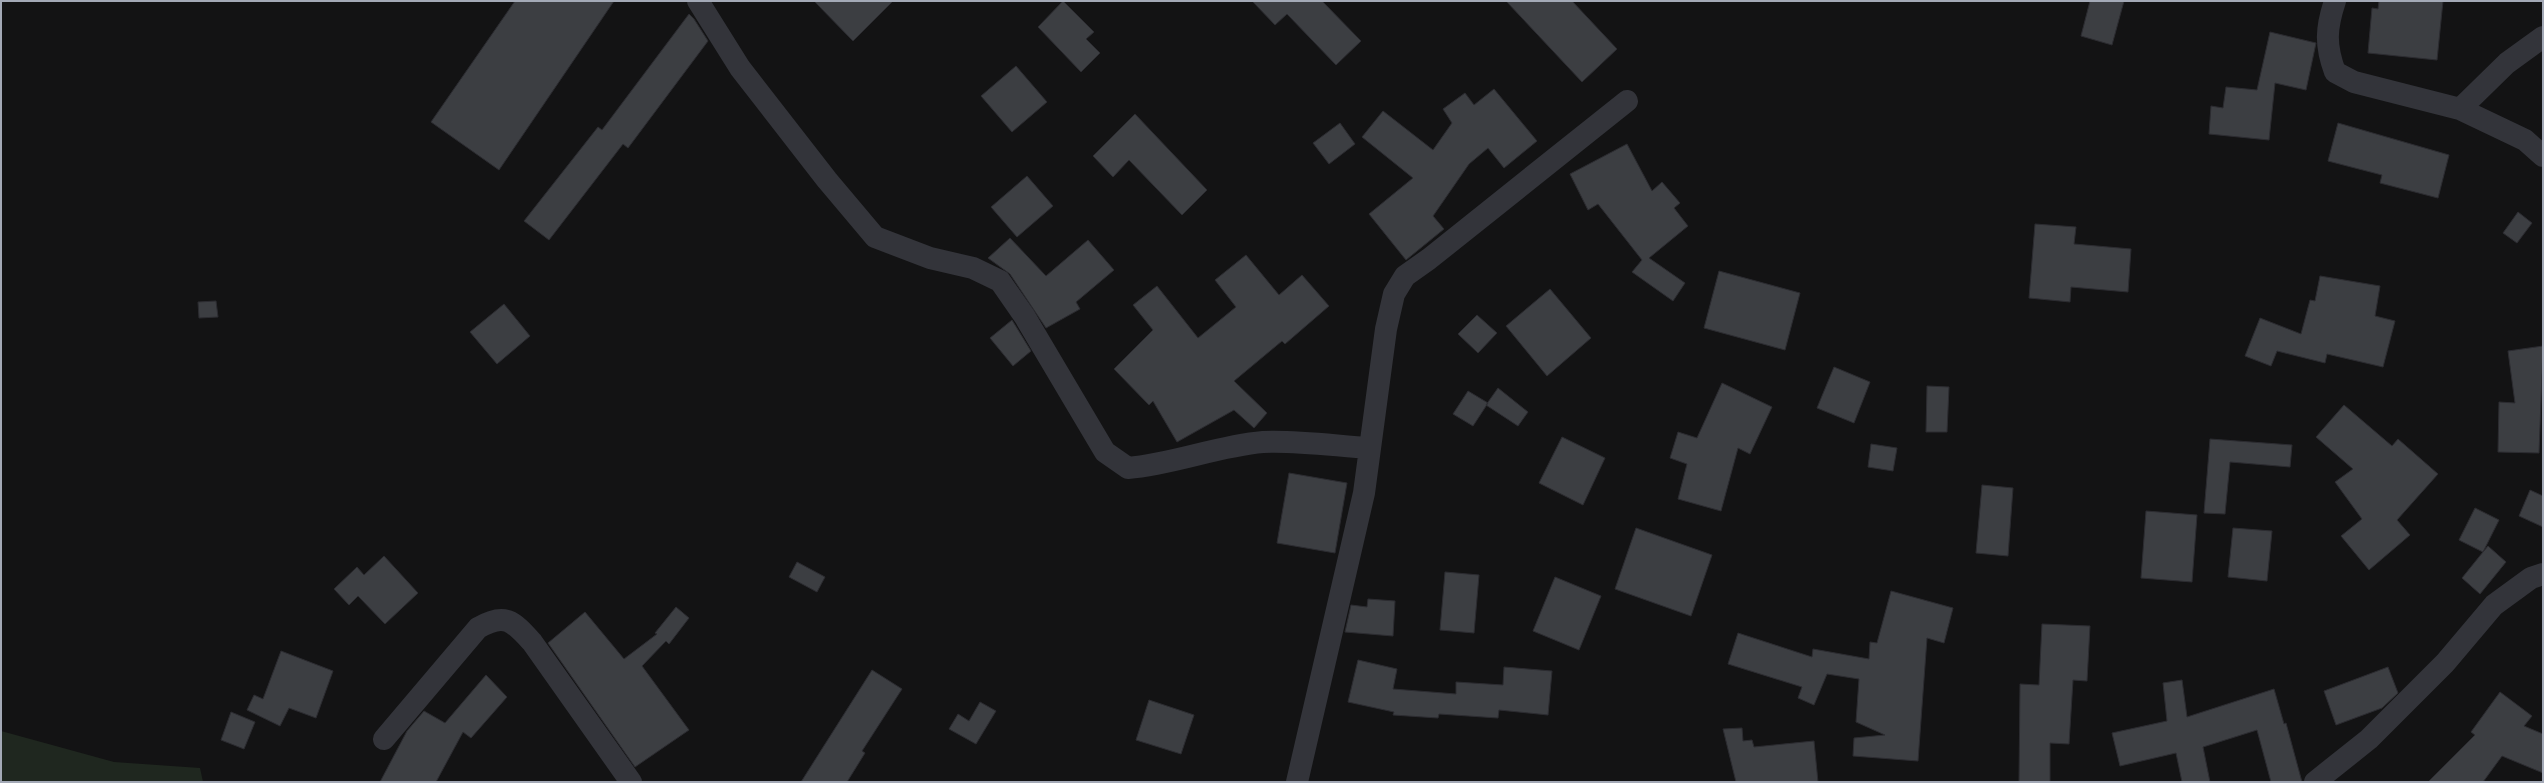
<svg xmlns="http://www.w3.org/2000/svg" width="2544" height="783" font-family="Arial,sans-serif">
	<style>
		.green { fill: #1f271f }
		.building { fill: #3c3e42; stroke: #2c2c31 }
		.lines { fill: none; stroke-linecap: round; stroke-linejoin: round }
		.minor { stroke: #33343a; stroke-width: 22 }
	</style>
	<rect width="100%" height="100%" fill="#131314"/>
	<!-- green -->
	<path class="green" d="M 1,731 L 114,762 L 200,768 L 203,782 L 1,782 Z"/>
	<!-- building -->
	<path class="building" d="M 515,1 L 614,1 L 499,170 L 431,122 Z
		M 814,1 L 893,1 L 853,41 Z
		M 1063,1 L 1094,32 L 1086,39 L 1100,53 L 1081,72 L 1038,27 Z
		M 1252,1 L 1322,1 L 1361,41 L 1336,65 L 1287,14 L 1275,25 Z
		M 1506,1 L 1572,1 L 1617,49 L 1582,82 Z
		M 2090,1 L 2124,1 L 2112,45 L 2081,36 Z
		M 2379,1 L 2443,1 L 2437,60 L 2368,53 L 2372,8 L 2378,9 Z
		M 689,14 L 694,19 L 708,41 L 628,148 L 623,144 L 549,240 L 524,221 L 598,127 L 602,130 Z
		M 2270,32 L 2316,43 L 2306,90 L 2275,83 L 2269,140 L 2209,134 L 2211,106 L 2223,108 L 2226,87 L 2257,90 Z
		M 1016,66 L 1047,102 L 1012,132 L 981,96 Z
		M 1494,89 L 1537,141 L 1504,168 L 1488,148 L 1469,164 L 1433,216 L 1444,229 L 1406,260 L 1369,214 L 1413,178 L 1362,137 L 1383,111 L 1433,150 L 1452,123 L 1443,109 L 1465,93 L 1474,105 Z
		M 1135,114 L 1207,190 L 1182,215 L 1129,160 L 1113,177 L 1093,156 Z
		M 1340,123 L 1355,144 L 1329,164 L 1313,143 Z
		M 2338,123 L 2449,155 L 2438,198 L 2380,183 L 2382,175 L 2328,161 Z
		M 1627,144 L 1652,191 L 1662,182 L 1680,203 L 1674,208 L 1688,226 L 1649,258 L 1685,283 L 1673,301 L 1632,272 L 1642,260 L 1598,204 L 1588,210 L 1570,174 Z
		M 1027,176 L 1053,206 L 1017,237 L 991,207 Z
		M 2518,212 L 2532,223 L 2517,243 L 2503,233 Z
		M 2035,224 L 2076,227 L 2074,244 L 2131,249 L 2128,292 L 2071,287 L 2070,302 L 2029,298 Z
		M 1010,238 L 1046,276 L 1088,240 L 1114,270 L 1076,302 L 1080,309 L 1046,328 L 1010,274 L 988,258 Z
		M 1246,255 L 1279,295 L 1302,275 L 1329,306 L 1285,344 L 1282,341 L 1234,381 L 1267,413 L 1254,428 L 1234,410 L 1177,442 L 1153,401 L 1149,405 L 1114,369 L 1153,330 L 1133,305 L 1157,286 L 1198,338 L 1236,307 L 1215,280 Z
		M 1719,271 L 1800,293 L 1785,350 L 1704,328 Z
		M 2320,276 L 2380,286 L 2375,316 L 2395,321 L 2383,367 L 2327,354 L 2325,363 L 2277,351 L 2271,366 L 2245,356 L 2260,318 L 2301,334 L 2310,300 L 2315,301 Z
		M 1550,289 L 1591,338 L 1547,376 L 1506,326 Z
		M 216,301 L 218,317 L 199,318 L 198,302 Z
		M 504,304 L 530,336 L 497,364 L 470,332 Z
		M 1477,315 L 1497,333 L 1478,353 L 1458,334 Z
		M 1012,320 L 1031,351 L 1013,366 L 990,338 Z
		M 2543,346 L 2539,453 L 2498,452 L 2499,402 L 2515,403 L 2508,351 Z
		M 1834,367 L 1870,382 L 1854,423 L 1817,408 Z
		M 1722,383 L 1772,407 L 1750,454 L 1738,448 L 1721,511 L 1678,499 L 1687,464 L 1670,458 L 1678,432 L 1697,438 Z
		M 1927,386 L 1949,387 L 1947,432 L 1926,432 Z
		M 1498,388 L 1528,412 L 1518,426 L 1486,405 Z
		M 1468,391 L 1488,403 L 1473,426 L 1453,414 Z
		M 2344,405 L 2392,446 L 2398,439 L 2438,474 L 2397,520 L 2410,535 L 2369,570 L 2341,536 L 2362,519 L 2335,482 L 2353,469 L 2316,437 Z
		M 1562,437 L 1605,458 L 1583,505 L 1539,483 Z
		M 2210,439 L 2292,445 L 2290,467 L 2230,462 L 2225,514 L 2204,513 Z
		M 1871,444 L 1897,448 L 1893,471 L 1868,467 Z
		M 1289,473 L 1347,483 L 1335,553 L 1277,543 Z
		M 1982,485 L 2013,488 L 2008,556 L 1976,553 Z
		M 2530,490 L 2543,496 L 2543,527 L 2519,516 Z
		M 2475,508 L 2499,520 L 2483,552 L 2488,546 L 2506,562 L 2480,594 L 2462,578 L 2483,552 L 2459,540 Z
		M 2146,511 L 2197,515 L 2192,582 L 2141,578 Z
		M 1636,528 L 1712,555 L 1691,616 L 1615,589 Z
		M 2233,528 L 2272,531 L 2267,581 L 2228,577 Z
		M 384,556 L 418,593 L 385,624 L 358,596 L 349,605 L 334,589 L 357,567 L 364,575 Z
		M 797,562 L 825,577 L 817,592 L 789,577 Z
		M 1445,572 L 1479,575 L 1474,633 L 1440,630 Z
		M 1555,577 L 1601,596 L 1579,650 L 1533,631 Z
		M 1891,591 L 1953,608 L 1944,643 L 1927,638 L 1918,761 L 1853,756 L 1854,738 L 1885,735 L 1856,722 L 1859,679 L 1827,674 L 1814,705 L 1798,698 L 1802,687 L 1728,664 L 1738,633 L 1812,657 L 1813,649 L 1869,659 L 1870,642 L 1877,643 Z
		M 1368,599 L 1395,601 L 1393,636 L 1345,632 L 1351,605 L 1367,607 Z
		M 676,607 L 689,618 L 669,644 L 666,641 L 642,666 L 689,730 L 635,767 L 548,643 L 585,612 L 624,659 L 657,634 L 655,633 Z
		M 2042,624 L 2090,626 L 2087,681 L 2073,680 L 2069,744 L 2050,743 L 2050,782 L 2019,782 L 2020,684 L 2039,685 Z
		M 281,651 L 333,671 L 316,718 L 289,708 L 280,726 L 247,710 L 254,695 L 263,699 Z
		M 1358,660 L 1397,669 L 1393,689 L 1456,694 L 1456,682 L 1503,685 L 1504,667 L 1552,671 L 1548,715 L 1499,710 L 1498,718 L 1439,714 L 1438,718 L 1393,715 L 1394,712 L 1348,702 Z
		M 2388,667 L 2398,693 L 2382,708 L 2336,725 L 2324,691 Z
		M 872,670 L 902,689 L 862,751 L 865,753 L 847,782 L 801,782 Z
		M 486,675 L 507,697 L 471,738 L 463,732 L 436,782 L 380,782 L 407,731 L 424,711 L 445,723 Z
		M 2182,680 L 2187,717 L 2274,689 L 2284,724 L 2286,723 L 2302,782 L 2271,782 L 2257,730 L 2203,747 L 2210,782 L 2182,782 L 2176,753 L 2120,766 L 2112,733 L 2167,721 L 2163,683 Z
		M 2500,692 L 2532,716 L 2524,726 L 2543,734 L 2543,773 L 2502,756 L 2483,782 L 2428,782 L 2475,735 L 2471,732 Z
		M 1149,700 L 1194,715 L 1181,754 L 1136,740 Z
		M 980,702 L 996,711 L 976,744 L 949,729 L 958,714 L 969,721 Z
		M 231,712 L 255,722 L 244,749 L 221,740 Z
		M 1742,728 L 1743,741 L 1752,740 L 1754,747 L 1814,741 L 1818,782 L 1736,782 L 1723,729 Z"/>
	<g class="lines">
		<!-- minor -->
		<path class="minor" d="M 698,1 L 740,68 L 827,180 L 875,237 L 930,258 L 973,268 L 1000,281 L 1025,317 L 1105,452 L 1128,468 C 1174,464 1217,446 1263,442 C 1294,440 1337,446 1370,448
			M 2335,1 C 2326,28 2325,45 2335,72 L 2354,82 L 2460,109 L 2525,140 L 2543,156
			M 2460,109 L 2507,63 L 2543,37
			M 384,739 L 478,628 C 505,612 513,621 532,642 L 631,782
			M 1297,782 L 1364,493 L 1386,329 L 1394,294 L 1405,276 L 1429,259 L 1627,101
			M 2315,782 L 2369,739 L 2445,663 L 2494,605 L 2531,578 L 2543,574"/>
	</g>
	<!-- border -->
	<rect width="2544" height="783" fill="none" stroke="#a3a9b6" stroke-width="4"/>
</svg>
